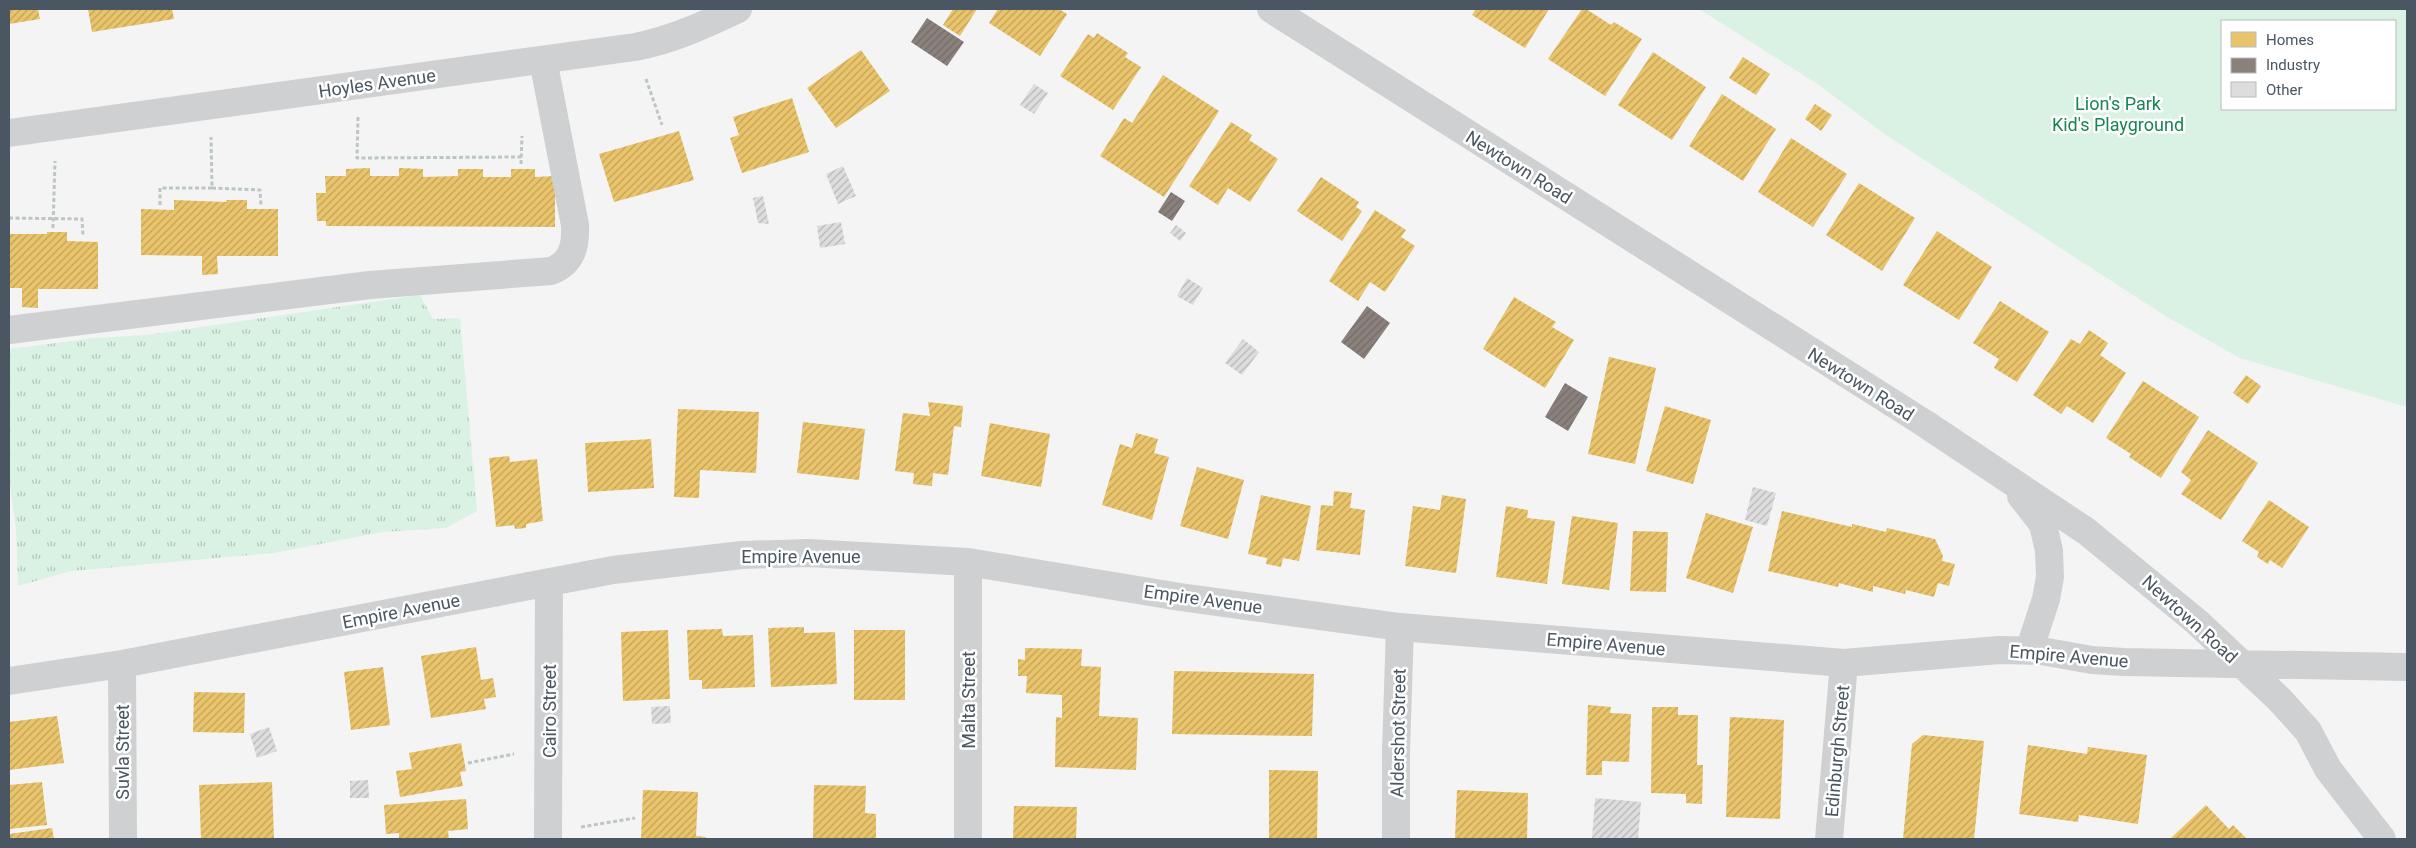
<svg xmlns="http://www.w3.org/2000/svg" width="2416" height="848" font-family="Roboto,sans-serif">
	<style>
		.grass { fill: url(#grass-tufts) }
		.green { fill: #d9f2e3; fill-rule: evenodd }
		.homes { fill: url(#homes-hatch) }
		.industry { fill: url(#industry-hatch) }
		.building { fill: url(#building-hatch) }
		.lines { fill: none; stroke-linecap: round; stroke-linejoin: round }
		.path { stroke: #bcc7c4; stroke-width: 3; stroke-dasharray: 4 2.5; stroke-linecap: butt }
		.minor { stroke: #ced0d2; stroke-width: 28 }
		.labels { text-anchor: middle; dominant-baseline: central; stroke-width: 5; stroke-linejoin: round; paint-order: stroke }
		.street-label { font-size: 18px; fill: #4a5661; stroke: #fff }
		.park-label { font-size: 18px; fill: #17864f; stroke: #fff }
	</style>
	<defs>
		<pattern id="grass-tufts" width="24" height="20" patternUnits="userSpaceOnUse" patternTransform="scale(1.25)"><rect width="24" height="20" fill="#d9f2e3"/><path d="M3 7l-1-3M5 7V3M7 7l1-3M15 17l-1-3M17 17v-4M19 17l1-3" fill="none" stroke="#b2c7bb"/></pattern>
		<pattern id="homes-hatch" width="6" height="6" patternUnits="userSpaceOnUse" patternTransform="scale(1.25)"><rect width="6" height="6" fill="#e9c46a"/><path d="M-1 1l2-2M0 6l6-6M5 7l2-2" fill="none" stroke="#bfa25b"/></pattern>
		<pattern id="industry-hatch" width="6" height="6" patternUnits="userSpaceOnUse" patternTransform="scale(1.25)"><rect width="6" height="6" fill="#8a817c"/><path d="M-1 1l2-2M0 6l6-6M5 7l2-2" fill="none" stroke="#736c69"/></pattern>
		<pattern id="building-hatch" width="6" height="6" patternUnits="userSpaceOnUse" patternTransform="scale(1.25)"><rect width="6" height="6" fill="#ddddde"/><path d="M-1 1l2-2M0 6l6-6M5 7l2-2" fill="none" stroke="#b5b6b7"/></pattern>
	</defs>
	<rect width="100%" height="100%" fill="#f4f4f4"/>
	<!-- grass -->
	<path class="grass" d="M 420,295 L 433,319 L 460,318 L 477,511 L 446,528 L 382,532 L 274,553 L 71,571 L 18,586 L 16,528 L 9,479 L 9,349 L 95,338 L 147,335 Z"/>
	<!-- green -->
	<path class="green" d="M 1699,9 L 2407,9 L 2407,407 L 2240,358 L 2167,317 L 1886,135 L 1819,85 ZM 2395,21 L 2395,109 L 2222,109 L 2222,21 Z"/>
	<!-- homes -->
	<path class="homes" d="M 9,9 L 38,9 L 40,19 L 9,24 Z
		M 88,9 L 172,9 L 174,19 L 92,32 Z
		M 953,9 L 977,9 L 960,36 L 943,25 Z
		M 998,9 L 1059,9 L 1067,14 L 1040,56 L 989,23 Z
		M 1476,9 L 1549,9 L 1525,48 L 1472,15 Z
		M 1582,9 L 1586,9 L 1611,25 L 1614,22 L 1642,39 L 1605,96 L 1548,59 Z
		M 1097,33 L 1128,53 L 1125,57 L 1141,67 L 1113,110 L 1060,76 L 1088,34 L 1094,38 Z
		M 861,50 L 890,91 L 836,128 L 807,88 Z
		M 1653,52 L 1706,87 L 1672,140 L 1618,105 Z
		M 1743,57 L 1770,74 L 1756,95 L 1729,78 Z
		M 1163,75 L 1219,111 L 1164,197 L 1100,156 L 1124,118 L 1132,123 Z
		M 1722,94 L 1776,129 L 1743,181 L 1689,146 Z
		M 792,98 L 809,152 L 742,173 L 730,138 L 739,135 L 733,117 Z
		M 1815,104 L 1832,115 L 1821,131 L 1805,119 Z
		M 1231,122 L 1252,135 L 1249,140 L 1278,159 L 1250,202 L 1228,188 L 1218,205 L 1189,186 Z
		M 679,131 L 694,180 L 614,202 L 599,154 Z
		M 1791,138 L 1847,174 L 1813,227 L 1758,192 Z
		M 370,168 L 370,176 L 399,176 L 399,168 L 423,169 L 423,177 L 458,176 L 458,169 L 483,169 L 483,177 L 511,177 L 511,169 L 535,169 L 535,177 L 555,176 L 555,227 L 326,226 L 326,221 L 317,221 L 316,193 L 326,193 L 325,176 L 346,176 L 346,169 Z
		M 1321,177 L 1359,202 L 1356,207 L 1362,211 L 1342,241 L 1297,211 Z
		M 1859,183 L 1915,218 L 1882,271 L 1826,235 Z
		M 174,200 L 226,202 L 227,200 L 247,200 L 247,209 L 278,209 L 278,256 L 217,256 L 218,274 L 202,275 L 202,256 L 141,255 L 141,209 L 174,210 Z
		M 1375,210 L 1406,230 L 1401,237 L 1415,246 L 1385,292 L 1370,282 L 1358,301 L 1329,281 Z
		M 1937,231 L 1992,267 L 1959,320 L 1903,285 Z
		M 47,232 L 67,232 L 67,241 L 98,242 L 98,289 L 38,289 L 38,308 L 22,307 L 22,288 L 9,288 L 9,234 L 47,234 Z
		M 1514,297 L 1556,322 L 1552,327 L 1574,340 L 1545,388 L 1483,349 Z
		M 2000,301 L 2049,332 L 2017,382 L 1994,368 L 1999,359 L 1973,343 Z
		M 2089,330 L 2108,343 L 2100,355 L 2126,373 L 2093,423 L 2067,406 L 2061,414 L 2033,395 L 2071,339 L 2080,344 Z
		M 1609,357 L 1656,368 L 1635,464 L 1588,454 Z
		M 2246,375 L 2261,386 L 2248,404 L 2233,393 Z
		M 2143,381 L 2199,417 L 2161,478 L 2129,457 L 2131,454 L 2106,438 Z
		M 928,402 L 963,406 L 961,427 L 954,426 L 948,475 L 933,473 L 932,486 L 913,484 L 914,473 L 895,471 L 903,413 L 930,416 Z
		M 1665,406 L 1711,420 L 1693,484 L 1646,471 Z
		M 678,409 L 759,412 L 756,473 L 700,470 L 699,498 L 674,497 Z
		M 803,422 L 865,429 L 859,480 L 797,473 Z
		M 990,423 L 1050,434 L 1041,487 L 981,476 Z
		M 2208,430 L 2258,463 L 2221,520 L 2181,494 L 2191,480 L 2181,472 Z
		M 1136,433 L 1158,439 L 1154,453 L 1169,457 L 1152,520 L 1102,505 L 1120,444 L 1132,448 Z
		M 651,439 L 654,488 L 588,492 L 585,443 Z
		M 509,456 L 510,462 L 537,459 L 543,521 L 526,524 L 526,528 L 515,529 L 514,525 L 496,527 L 489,458 Z
		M 1197,467 L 1244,480 L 1228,539 L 1180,526 Z
		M 1334,491 L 1352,493 L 1350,508 L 1365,510 L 1360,555 L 1316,550 L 1321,505 L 1333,506 Z
		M 1261,495 L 1311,506 L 1299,561 L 1283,558 L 1281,567 L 1266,564 L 1267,558 L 1248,554 Z
		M 1442,495 L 1466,499 L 1456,573 L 1405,566 L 1413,506 L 1440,510 Z
		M 2269,500 L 2309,527 L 2282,568 L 2270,560 L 2268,564 L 2257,557 L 2259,552 L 2242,541 Z
		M 1506,506 L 1528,510 L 1527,518 L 1555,521 L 1547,584 L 1496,577 Z
		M 1782,511 L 1852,527 L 1852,524 L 1886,532 L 1887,528 L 1935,539 L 1943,556 L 1942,561 L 1955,564 L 1949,586 L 1938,583 L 1934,597 L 1906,590 L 1905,594 L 1873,586 L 1873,592 L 1839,583 L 1838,587 L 1768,571 Z
		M 1706,513 L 1753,527 L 1733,593 L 1686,578 Z
		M 1572,516 L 1618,523 L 1609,590 L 1562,584 Z
		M 1633,531 L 1668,532 L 1666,592 L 1630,591 Z
		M 804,627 L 804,633 L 835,632 L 837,684 L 771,687 L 768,628 Z
		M 722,629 L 723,636 L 753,635 L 755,687 L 702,689 L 702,680 L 689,680 L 687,630 Z
		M 668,630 L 670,699 L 623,701 L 621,632 Z
		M 854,630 L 905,630 L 905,700 L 854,700 Z
		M 476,647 L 481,680 L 493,678 L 496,697 L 484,699 L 486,709 L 431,718 L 421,656 Z
		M 1025,648 L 1082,649 L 1081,666 L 1101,667 L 1099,716 L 1138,718 L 1136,770 L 1055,767 L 1056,717 L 1062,718 L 1062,695 L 1026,693 L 1027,676 L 1018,676 L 1018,659 L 1025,660 Z
		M 383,667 L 390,725 L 351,730 L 344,672 Z
		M 1174,671 L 1314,674 L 1312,736 L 1172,734 Z
		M 194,692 L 245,693 L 244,733 L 193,732 Z
		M 1588,705 L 1611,707 L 1610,713 L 1631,714 L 1629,762 L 1602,761 L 1602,775 L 1586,775 Z
		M 1652,707 L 1678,707 L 1678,715 L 1698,715 L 1697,765 L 1703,765 L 1702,804 L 1686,803 L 1686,794 L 1651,793 Z
		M 57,716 L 64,763 L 9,770 L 9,722 Z
		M 1730,717 L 1784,720 L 1780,819 L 1726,817 Z
		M 1923,735 L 1984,741 L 1974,839 L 1903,839 L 1912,744 Z
		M 461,743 L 466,771 L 460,772 L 463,786 L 400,797 L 396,771 L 412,769 L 409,753 Z
		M 2028,745 L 2087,754 L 2088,747 L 2147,755 L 2138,824 L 2079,815 L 2078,822 L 2019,814 Z
		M 1269,770 L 1318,771 L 1317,839 L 1269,839 Z
		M 42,782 L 47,825 L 9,829 L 9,785 Z
		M 272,782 L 274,839 L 201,839 L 199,785 Z
		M 814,785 L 866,786 L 865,813 L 876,814 L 876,839 L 813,839 Z
		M 643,790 L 698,792 L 696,836 L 706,837 L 706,839 L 641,839 Z
		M 1457,790 L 1528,793 L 1527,839 L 1455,839 Z
		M 466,799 L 468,829 L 448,831 L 449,839 L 399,839 L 399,833 L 386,834 L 384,805 Z
		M 2206,805 L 2229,829 L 2233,825 L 2247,839 L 2170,839 Z
		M 1014,806 L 1077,807 L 1076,839 L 1013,839 Z
		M 52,828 L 54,839 L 9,839 L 9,834 Z"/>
	<!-- industry -->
	<path class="industry" d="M 927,18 L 964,42 L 947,66 L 911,42 Z
		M 1171,192 L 1185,201 L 1172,221 L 1158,212 Z
		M 1367,306 L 1390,323 L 1364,359 L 1341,342 Z
		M 1565,383 L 1588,397 L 1568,431 L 1545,417 Z"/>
	<!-- building -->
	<path class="building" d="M 1034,84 L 1048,93 L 1034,114 L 1020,105 Z
		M 843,166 L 856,196 L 838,204 L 826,174 Z
		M 763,196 L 769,224 L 758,223 L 753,198 Z
		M 841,222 L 845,244 L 820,248 L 817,226 Z
		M 1176,225 L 1186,233 L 1180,241 L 1170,233 Z
		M 1187,278 L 1203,288 L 1193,305 L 1177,296 Z
		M 1243,339 L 1259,352 L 1242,375 L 1225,363 Z
		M 1753,487 L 1776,493 L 1767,526 L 1745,520 Z
		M 670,706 L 671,723 L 652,724 L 651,707 Z
		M 269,727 L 277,751 L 257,758 L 250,734 Z
		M 368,780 L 369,798 L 350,798 L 350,781 Z
		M 1595,798 L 1641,802 L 1638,839 L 1592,839 Z"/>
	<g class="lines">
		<!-- path -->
		<path class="path" d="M 646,79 L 662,125
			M 358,117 L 357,158 L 521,157
			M 521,164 L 522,136
			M 212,188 L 260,190 L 261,206
			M 160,205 L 160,188 L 212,188 L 211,137
			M 9,218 L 82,219 L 83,236
			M 53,228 L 55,161
			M 468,763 L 514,754
			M 581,827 L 635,818"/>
		<!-- minor -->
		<path class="minor" d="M 1271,9 L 1924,423 L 2086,531 L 2197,622 L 2279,699 L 2308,731 L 2328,769 L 2382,839
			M 9,133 L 635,47 C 672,40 704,25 738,9
			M 9,330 L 370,285 L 551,271 C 572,263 576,246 575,225 L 543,60
			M 2021,496 L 2043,524 L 2049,551 L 2050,577 L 2046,599 L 2029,651
			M 122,664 L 123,839
			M 9,681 L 122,664 L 613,570 L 742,555 L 808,553 L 968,562 L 1180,597 L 1400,627 L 1461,632 L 1844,663 L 1999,650 L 2041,651 L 2092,660 L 2124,662 L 2407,667
			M 548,839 L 549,583
			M 968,839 L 968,562
			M 1396,839 L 1396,751 L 1400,627
			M 1829,839 L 1844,663"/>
	</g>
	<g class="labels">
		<!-- street labels -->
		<g class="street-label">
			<text transform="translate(377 83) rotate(-8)">Hoyles Avenue</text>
			<text transform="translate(1519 167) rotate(32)">Newtown Road</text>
			<text transform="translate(1861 384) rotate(32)">Newtown Road</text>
			<text x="801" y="556">Empire Avenue</text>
			<text transform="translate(1203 599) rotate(8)">Empire Avenue</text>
			<text transform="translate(401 611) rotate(-11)">Empire Avenue</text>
			<text transform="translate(2190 619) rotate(42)">Newtown Road</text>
			<text transform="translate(1606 644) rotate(5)">Empire Avenue</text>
			<text transform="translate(2069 656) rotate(5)">Empire Avenue</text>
			<text transform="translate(968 700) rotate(-90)">Malta Street</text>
			<text transform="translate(549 711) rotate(-90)">Cairo Street</text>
			<text transform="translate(1398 733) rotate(-89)">Aldershot Street</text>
			<text transform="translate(1837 751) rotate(-85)">Edinburgh Street</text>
			<text transform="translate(122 752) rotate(-90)">Suvla Street</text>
		</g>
		<!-- park labels -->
		<g class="park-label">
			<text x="2118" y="103">Lion's Park<tspan x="2118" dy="21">Kid's Playground</tspan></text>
		</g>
	</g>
	<!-- border -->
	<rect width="2416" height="848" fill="none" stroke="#4a5661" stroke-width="20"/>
	<!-- legend -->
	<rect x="2221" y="20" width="175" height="90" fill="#ffffff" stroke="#b7bbc0"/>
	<rect x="2231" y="32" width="25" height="15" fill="#e9c46a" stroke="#b7bbc0"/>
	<text x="2266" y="45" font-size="15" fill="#4a5661">Homes</text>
	<rect x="2231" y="58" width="25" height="15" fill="#8a817c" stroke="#b7bbc0"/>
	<text x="2266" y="70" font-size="15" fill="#4a5661">Industry</text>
	<rect x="2231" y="82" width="25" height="15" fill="#ddddde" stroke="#b7bbc0"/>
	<text x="2266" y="95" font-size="15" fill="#4a5661">Other</text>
</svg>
